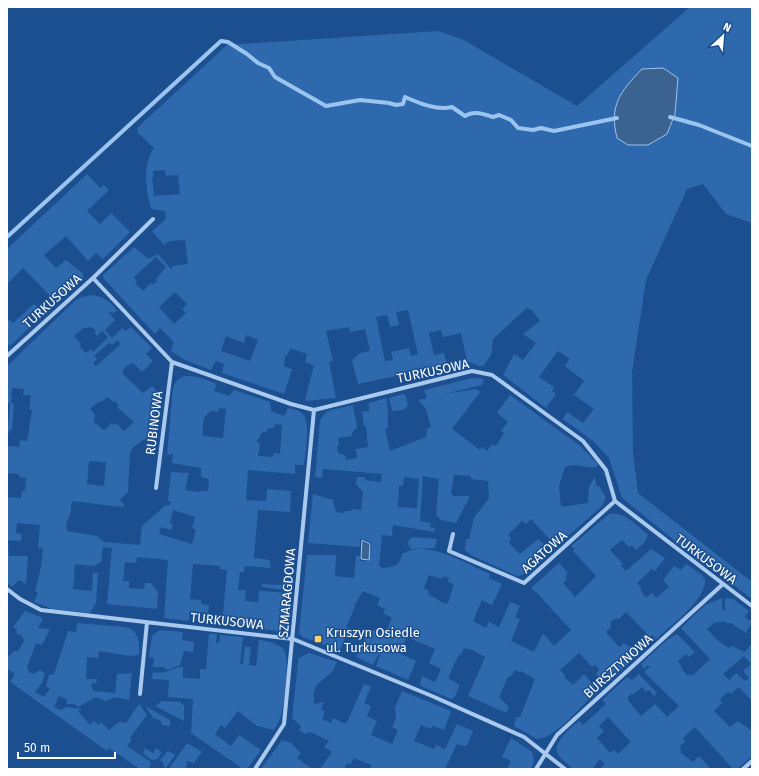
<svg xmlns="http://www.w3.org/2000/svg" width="759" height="776" font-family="'Fira Sans',sans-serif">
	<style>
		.green { fill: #2e69ad; fill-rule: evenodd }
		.water { fill: #3c6290; stroke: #9cc4f0 }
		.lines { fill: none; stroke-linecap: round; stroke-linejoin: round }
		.stream { stroke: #9cc4f0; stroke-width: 4 }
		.minor { stroke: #a9c9ee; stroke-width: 4 }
		.poi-dot { fill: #ffd166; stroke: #1b4f8f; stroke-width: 1.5 }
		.labels { text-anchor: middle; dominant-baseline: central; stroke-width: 3; stroke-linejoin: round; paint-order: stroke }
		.street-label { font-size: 13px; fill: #fff; stroke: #1b4f8f }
		.poi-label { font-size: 13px; fill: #fff; stroke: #1b4f8f; text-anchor: start }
	</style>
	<rect width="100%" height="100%" fill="#1b4f8f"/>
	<!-- green -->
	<path class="green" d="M 690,7 L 752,7 L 752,223 L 726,214 L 703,184 L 687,189 L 646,280 L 632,372 L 633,453 L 638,493 L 752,582 L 752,599 L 674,540 L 622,498 L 609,458 L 593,441 L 563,419 L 567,412 L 583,423 L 594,409 L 574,395 L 584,381 L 565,366 L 570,359 L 558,351 L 539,377 L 554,387 L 552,391 L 556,394 L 546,408 L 503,375 L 514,354 L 523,360 L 536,343 L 523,334 L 540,321 L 532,310 L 527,308 L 493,339 L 491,355 L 483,366 L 479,366 L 467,361 L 461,333 L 443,337 L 441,330 L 429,333 L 434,355 L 444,353 L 447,365 L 358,384 L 352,360 L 360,353 L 370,351 L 365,329 L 350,332 L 349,327 L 326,331 L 333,361 L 329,362 L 336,398 L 306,401 L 305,398 L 314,366 L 305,362 L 307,354 L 290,348 L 288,355 L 285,356 L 284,366 L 292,369 L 284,394 L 222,373 L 224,364 L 216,361 L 211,370 L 185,360 L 171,351 L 174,342 L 160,328 L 155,334 L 104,279 L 103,275 L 134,247 L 148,259 L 158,254 L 171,269 L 173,266 L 188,264 L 185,240 L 170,241 L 164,245 L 152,231 L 166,219 L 165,211 L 151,209 C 146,190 142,165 154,148 L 138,133 L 137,128 L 227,45 L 438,31 L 462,39 L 577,106 ZM 165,170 L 166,176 L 178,175 L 180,194 L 154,196 L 152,177 L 154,177 L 153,171 ZM 156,257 L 166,267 L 156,279 L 157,281 L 153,284 L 151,283 L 143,291 L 135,283 L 137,281 L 134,277 ZM 175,292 L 187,304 L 182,309 L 186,313 L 174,324 L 159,307 ZM 408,310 L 418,354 L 411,356 L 409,348 L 391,352 L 393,360 L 385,361 L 376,317 L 387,315 L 390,327 L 399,325 L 396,312 ZM 246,335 L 258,340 L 250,361 L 221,351 L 226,336 L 244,343 Z
		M 87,174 L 100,188 L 104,185 L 109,190 L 87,211 L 100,224 L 111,213 L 130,232 L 103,259 L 96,253 L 88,261 L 66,236 L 44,255 L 56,268 L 66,260 L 83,274 L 83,278 L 56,302 L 23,268 L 7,284 L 7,249 Z
		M 93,295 C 104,297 110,302 117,310 L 114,313 L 108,312 L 115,320 L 105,330 L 112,338 L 122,328 L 125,331 L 131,327 L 152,348 L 146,354 L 153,361 L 142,372 L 133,363 L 125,367 L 122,373 L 143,393 L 152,386 L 156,390 L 155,422 L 152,426 L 154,433 L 133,447 L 130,453 L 128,492 L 120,500 L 125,506 L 120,507 L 72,501 C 71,505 71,512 70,515 C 67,521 65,524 67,531 L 97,536 L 104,542 L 140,545 L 142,526 L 166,505 L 169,506 L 171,502 L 168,501 L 171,472 L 189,473 L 185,490 L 199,492 L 200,491 L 208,491 L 209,479 L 201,477 L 201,468 L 172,463 L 173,454 L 167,455 L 173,388 C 180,367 202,379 217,384 L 214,391 L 229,396 L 234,390 L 270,402 L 271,411 L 284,416 L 288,408 C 293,409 299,410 303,414 C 311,423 305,454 304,465 L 295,465 L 295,474 L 248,470 L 246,500 L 266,501 L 267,489 L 291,491 L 290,512 L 258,510 L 254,558 L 270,560 L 271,568 L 245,566 L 244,572 L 240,572 L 238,590 L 246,590 L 245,601 L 258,602 L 259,591 L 291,593 C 290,606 293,627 277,631 L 222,623 L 227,570 L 220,569 L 220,566 L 193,564 L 190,599 L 201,600 L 201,604 L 209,605 L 208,613 L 190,611 L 189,621 L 164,618 L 168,560 L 137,557 L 136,563 L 125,562 L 123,581 L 129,581 L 129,588 L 144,589 L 145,583 L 151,583 L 158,592 L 157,609 L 107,604 L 112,548 L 103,547 L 101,562 L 94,566 L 75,564 L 73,589 L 92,591 L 93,573 L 98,573 L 96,603 L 90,613 L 52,609 L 34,602 L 38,593 L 35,591 L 41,567 L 43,549 L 38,548 L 40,525 L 17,523 L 16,533 L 22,534 L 21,541 L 10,540 L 8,541 L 9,556 L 28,556 L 26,584 L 19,580 L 12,587 L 7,583 L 7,497 L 21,498 L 22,491 L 25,491 L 26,478 L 19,477 L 19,474 L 7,473 L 7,442 L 8,446 L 19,447 L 20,440 L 27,441 L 32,410 L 29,409 L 31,395 L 23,395 L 24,389 L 13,388 L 10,394 L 12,395 L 11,403 L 14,404 L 12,430 L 9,430 L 7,439 L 10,403 L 7,403 L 7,366 L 76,300 L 82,297 ZM 92,327 L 96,331 L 95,333 L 97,336 L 102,331 L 108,337 L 93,352 L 91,349 L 86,353 L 79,346 L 81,344 L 74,336 L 83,328 ZM 117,340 L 121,344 L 96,366 L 93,363 L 97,359 L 94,356 L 109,343 L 112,345 ZM 108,397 L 113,402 L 115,401 L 119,405 L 117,407 L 134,422 L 124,431 L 116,423 L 114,425 L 112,423 L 104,430 L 94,422 L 95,414 L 90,409 L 100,401 L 101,402 ZM 219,408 L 226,409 L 223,438 L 202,436 L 204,417 L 211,411 L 218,412 ZM 275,424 L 282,425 L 280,454 L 274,453 L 273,457 L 258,456 L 260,444 L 256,441 L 260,437 L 261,433 L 267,431 L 268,428 L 274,428 ZM 89,461 L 106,462 L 104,486 L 87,484 ZM 173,510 L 195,517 L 192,528 L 196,530 L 192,544 L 159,534 L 161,527 L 171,530 L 173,524 L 170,523 Z
		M 34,304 L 37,307 L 25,318 L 30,327 L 10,346 L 7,343 L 7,318 L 13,323 Z
		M 472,378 L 484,379 L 482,385 L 444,394 L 476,389 L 480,392 L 452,429 L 480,450 L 482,447 L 487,451 L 492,444 L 496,446 L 504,433 L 501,431 L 508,422 L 497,413 L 510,395 L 579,445 L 597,463 L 598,466 C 587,470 575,462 565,467 L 559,486 L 561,507 L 588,503 L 589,486 L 595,477 L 596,485 L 600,487 L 606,498 L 602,506 L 559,544 L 555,540 L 552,542 L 531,519 L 526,524 L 522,521 L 508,535 L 511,538 L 509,543 L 520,554 L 538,539 L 547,547 L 543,550 L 546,556 C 538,563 528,575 517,576 L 471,555 L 465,550 L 466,539 L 469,539 L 474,518 L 489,498 L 488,481 L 471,479 L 471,476 L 454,475 L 451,493 L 453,496 L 469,496 L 469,498 L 456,523 L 441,520 L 436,515 L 439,479 L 423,476 L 420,521 L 431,523 L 430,527 L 435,528 L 434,532 L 393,525 L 392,536 L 382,535 L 379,566 L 383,568 C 394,567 400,566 402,554 C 426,538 467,564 490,574 L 489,578 L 502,584 L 492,605 L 482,600 L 473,621 L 486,628 L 489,622 L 499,627 L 510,602 L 520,606 L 515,617 L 520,619 L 511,641 L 534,652 L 543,633 L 554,646 L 571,630 L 537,593 L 531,588 L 559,563 L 568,573 L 565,577 L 567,579 L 563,583 L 575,597 L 596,576 L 573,551 L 575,549 L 571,546 L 609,514 C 624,511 637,526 648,535 L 644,543 L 636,550 L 632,545 L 629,547 L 622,540 L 610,550 L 623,564 L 621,566 L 626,571 L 651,549 L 665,558 L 655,571 L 652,569 L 637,583 L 642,588 L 640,589 L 644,596 L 647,597 L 652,593 L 656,598 L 669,587 L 663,580 L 674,566 L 681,570 L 686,564 L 702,575 L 705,580 C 707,599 669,627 656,639 L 652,635 L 650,637 L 626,612 L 618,620 L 617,618 L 610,622 L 611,627 L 606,632 L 619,647 L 624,643 L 629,647 L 631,646 L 635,649 L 638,655 L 613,678 L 609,674 L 601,681 L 596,674 L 599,669 L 595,665 L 592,667 L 579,653 L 560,670 L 566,676 L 564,677 L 573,685 L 584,674 L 595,687 L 589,693 L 590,698 C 579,709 553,739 537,739 L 514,726 L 516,717 L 520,717 L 535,679 L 521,671 L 520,672 L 515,670 L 512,675 L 508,677 L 499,697 L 509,707 L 506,713 L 468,696 L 485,657 L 471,649 L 470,650 L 464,648 L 461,654 L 458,656 L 448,678 L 460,685 L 454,698 L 451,699 L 421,686 L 420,684 L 422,676 L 435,682 L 441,669 L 429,663 L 435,649 L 407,637 L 399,653 L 416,661 L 408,680 L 376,666 L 380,655 L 378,655 L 373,665 L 356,657 L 369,629 L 384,635 L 392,618 L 383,613 L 385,609 L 377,605 L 380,598 L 363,591 L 354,606 L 355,607 L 346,627 L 349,628 L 340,650 L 302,637 L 299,633 L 307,555 L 336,555 L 335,576 L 354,578 L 356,556 L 360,556 L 360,561 L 368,561 L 372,544 L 364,539 L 360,539 L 360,547 L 308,543 L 313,494 L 333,500 L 336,512 L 344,513 L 344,511 L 351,511 L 352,509 L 361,510 L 363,492 L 356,484 L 357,477 L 365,477 L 365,480 L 381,482 L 382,474 L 323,469 L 322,478 L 315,477 L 320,420 L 327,411 L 353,405 L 357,427 L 352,433 L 352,436 L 338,438 L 339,445 L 337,447 L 338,453 L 345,455 L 346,460 L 357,458 L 356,449 L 368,447 L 366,426 L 364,426 L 362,412 L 369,411 L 369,403 L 386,398 C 389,409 387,417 388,428 L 385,429 L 390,451 L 426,437 L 427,429 L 431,427 L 426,409 L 418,400 L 427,398 L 424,390 ZM 404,477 L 419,479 L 417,508 L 398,507 L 399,486 L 403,486 ZM 429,575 L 442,579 L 444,576 L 449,578 L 448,582 L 454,584 L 448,603 L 445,604 L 428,594 L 429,591 L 424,588 Z
		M 403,394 L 406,396 L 408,406 L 403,410 L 392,411 L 389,398 Z
		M 412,537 L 437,539 L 435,548 L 412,549 L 409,547 L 408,542 Z
		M 283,581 L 292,581 L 291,591 L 262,587 L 262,584 L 282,585 Z
		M 722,598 L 722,610 L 725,610 L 725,598 L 733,599 L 749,611 L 745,617 L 752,622 L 746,633 L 731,623 L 726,623 L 726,621 L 714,623 L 707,629 L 717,640 L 729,648 L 732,646 L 745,652 L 752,643 L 752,701 L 739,687 L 731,694 L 728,692 L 720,699 L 722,703 L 714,711 L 730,727 L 736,722 L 739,722 L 752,731 L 752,756 L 737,769 L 733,769 L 695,727 L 683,738 L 685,741 L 680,746 L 681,753 L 693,762 L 699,756 L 711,769 L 600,769 L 605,764 L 600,759 L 593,767 L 595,769 L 573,769 C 569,765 563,761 559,756 C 550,743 571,728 579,721 L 583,725 L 606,704 L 602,700 L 627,677 L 632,680 L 639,674 L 657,693 L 654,696 L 649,690 L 646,692 L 642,687 L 634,694 L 631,694 L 628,697 L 628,700 L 641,716 L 655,704 L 667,717 L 679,706 L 644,672 L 650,667 L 648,665 L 644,669 L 641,664 L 667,640 L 677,634 L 695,652 L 689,657 L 686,654 L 678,661 L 682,667 L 681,668 L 688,676 L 690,674 L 692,676 L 710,659 L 681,628 L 705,605 ZM 744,656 L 751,664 L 743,671 L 749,678 L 745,681 L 736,673 L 729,680 L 723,674 ZM 608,717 L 631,742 L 618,754 L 614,750 L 610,753 L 597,738 L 604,731 L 599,726 Z
		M 25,611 L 43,618 L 38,628 L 50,629 L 42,645 L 36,643 L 27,667 L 29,672 L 34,674 L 40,670 L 45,673 L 42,683 L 35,692 L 44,697 L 50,689 L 46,686 L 49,675 L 54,674 L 68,631 L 76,632 L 77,623 L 124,627 C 139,629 140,642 139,655 L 130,656 L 99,651 L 98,658 L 87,657 L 86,679 L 97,679 L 96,683 L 92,683 L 91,686 L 94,691 L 115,693 L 117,674 L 132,673 L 129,700 L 114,697 L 106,701 L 96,697 L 78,707 L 74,704 L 67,704 L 66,699 L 59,696 L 54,707 L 61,710 L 66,707 L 81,709 L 78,711 L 90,725 L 94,721 L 98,725 L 101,722 L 109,730 L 119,722 L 126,723 L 139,704 L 147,715 L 130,738 L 132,739 L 127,746 L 151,762 L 149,769 L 140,769 L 109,748 L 107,751 L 10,682 L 15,674 L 7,669 L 7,658 L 14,651 L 18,651 L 24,641 L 22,636 L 16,633 L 17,630 L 13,627 Z
		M 160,630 L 183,632 L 182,640 L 194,642 L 193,652 L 184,651 L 180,665 L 168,670 L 163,667 L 153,667 L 154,658 L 149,657 L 152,636 Z
		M 209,634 L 217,634 L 216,643 L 219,643 L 220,635 L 243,637 L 240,664 L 243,664 L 245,646 L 251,647 L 249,665 L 256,666 L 259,640 C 268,641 278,643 284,650 C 290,658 284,706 281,716 C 279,721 277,725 274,730 L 257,726 L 238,711 L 225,728 L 221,725 L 215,734 L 231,746 L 239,735 L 261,750 L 247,769 L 243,769 L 191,733 L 193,699 L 168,697 L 169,680 L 152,679 L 153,672 C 167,675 174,666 183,667 L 183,678 L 200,679 L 200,669 L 206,669 Z
		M 309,653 L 337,662 C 335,665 334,671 331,673 C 318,685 312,683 314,704 L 324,702 L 321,710 L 325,711 L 322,719 L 331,723 L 333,718 L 346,724 L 364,684 L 371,687 L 364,703 L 371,706 L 367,716 L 377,721 L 371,735 L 392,744 L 398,730 L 392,727 L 396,718 L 395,707 L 402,691 L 451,711 L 444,730 L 433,726 L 431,729 L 421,725 L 414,741 L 434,749 L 436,745 L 445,749 L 457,724 L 473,731 L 467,745 L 464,746 L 457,744 L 445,769 L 370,769 L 371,765 L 354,758 L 351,764 L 347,763 L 344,769 L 320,769 L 332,752 L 324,747 L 329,741 L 310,732 L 305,734 L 299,730 L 301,726 L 292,718 L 298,662 L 299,658 Z
		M 162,701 L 181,702 L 181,704 L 184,705 L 184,721 L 155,706 Z
		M 145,706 L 170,720 L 170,726 L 162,725 L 161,721 L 157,719 L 154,719 Z
		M 511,738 L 532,752 L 534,761 L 531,769 L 507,769 L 511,761 L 502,757 Z
		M 282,740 L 291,743 L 301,753 L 297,758 L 312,769 L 261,769 Z
		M 187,743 L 202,752 L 194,763 L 187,761 L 186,769 L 169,769 Z
		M 145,748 L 153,753 L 156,748 L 162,752 L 158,759 L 152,760 L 143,753 Z
		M 168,751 L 175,755 L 165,769 L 163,762 L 160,760 Z"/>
	<!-- water -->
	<path class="water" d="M 663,68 L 678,78 L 675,114 L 667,134 L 648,145 L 628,145 L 617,138 C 609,105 620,92 642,69 Z
		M 362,540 L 370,544 L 369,560 L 361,559 Z"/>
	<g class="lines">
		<!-- stream -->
		<path class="stream" d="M 670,117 L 699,125 L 752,146
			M 7,237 L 221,41 L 228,42 L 247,54 L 258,63 L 269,68 L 275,77 L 326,106 L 360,100 L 389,103 L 396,105 L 403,104 L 405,97 C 419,103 437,111 452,107 L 465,116 C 474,110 483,114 493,117 L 499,115 L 511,120 L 518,128 L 533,130 L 541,128 L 554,131 L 617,118"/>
		<!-- minor -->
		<path class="minor" d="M 93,278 L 153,219
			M 7,356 L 93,278 L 172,362 L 291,404 L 314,410 L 472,371 L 492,375 L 583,441 L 606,470 L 615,501 L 752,606
			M 156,488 L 172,362
			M 453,534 L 449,551 L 524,583 L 615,501
			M 7,589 L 20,599 L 41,610 L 293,639 L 432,696 L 524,737 L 565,769
			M 140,694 L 147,622
			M 255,769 L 284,724 L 314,410
			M 536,769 L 557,735 L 723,584
			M 743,769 L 752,761"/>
	</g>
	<!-- markers -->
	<rect class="poi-dot" x="314" y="635" width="8" height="8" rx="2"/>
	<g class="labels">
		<!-- street labels -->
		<g class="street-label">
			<text transform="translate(52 301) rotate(-42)">TURKUSOWA</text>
			<text transform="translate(433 371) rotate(-12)">TURKUSOWA</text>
			<text transform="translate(154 423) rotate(-83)">RUBINOWA</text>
			<text transform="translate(544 552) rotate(-42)">AGATOWA</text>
			<text transform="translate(706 559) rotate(37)">TURKUSOWA</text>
			<text transform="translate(287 593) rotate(-85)">SZMARAGDOWA</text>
			<text transform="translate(227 621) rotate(6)">TURKUSOWA</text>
			<text transform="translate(618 666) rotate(-42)">BURSZTYNOWA</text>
		</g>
		<!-- poi labels -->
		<g class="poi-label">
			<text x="326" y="632">Kruszyn Osiedle<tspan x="326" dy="15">ul. Turkusowa</tspan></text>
		</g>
	</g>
	<!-- border -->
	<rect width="759" height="776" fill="none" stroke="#ffffff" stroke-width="16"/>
	<!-- north arrow -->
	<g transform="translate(723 36) rotate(26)" stroke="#1b4f8f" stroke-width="3" paint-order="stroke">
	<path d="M0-3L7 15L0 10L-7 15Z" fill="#ffffff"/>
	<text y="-6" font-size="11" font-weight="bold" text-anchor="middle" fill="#ffffff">N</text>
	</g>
	<!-- scale -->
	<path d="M18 752v6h97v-6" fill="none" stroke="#ffffff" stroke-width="2"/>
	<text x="24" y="752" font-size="12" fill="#ffffff" stroke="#1b4f8f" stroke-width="3" paint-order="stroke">50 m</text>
</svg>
